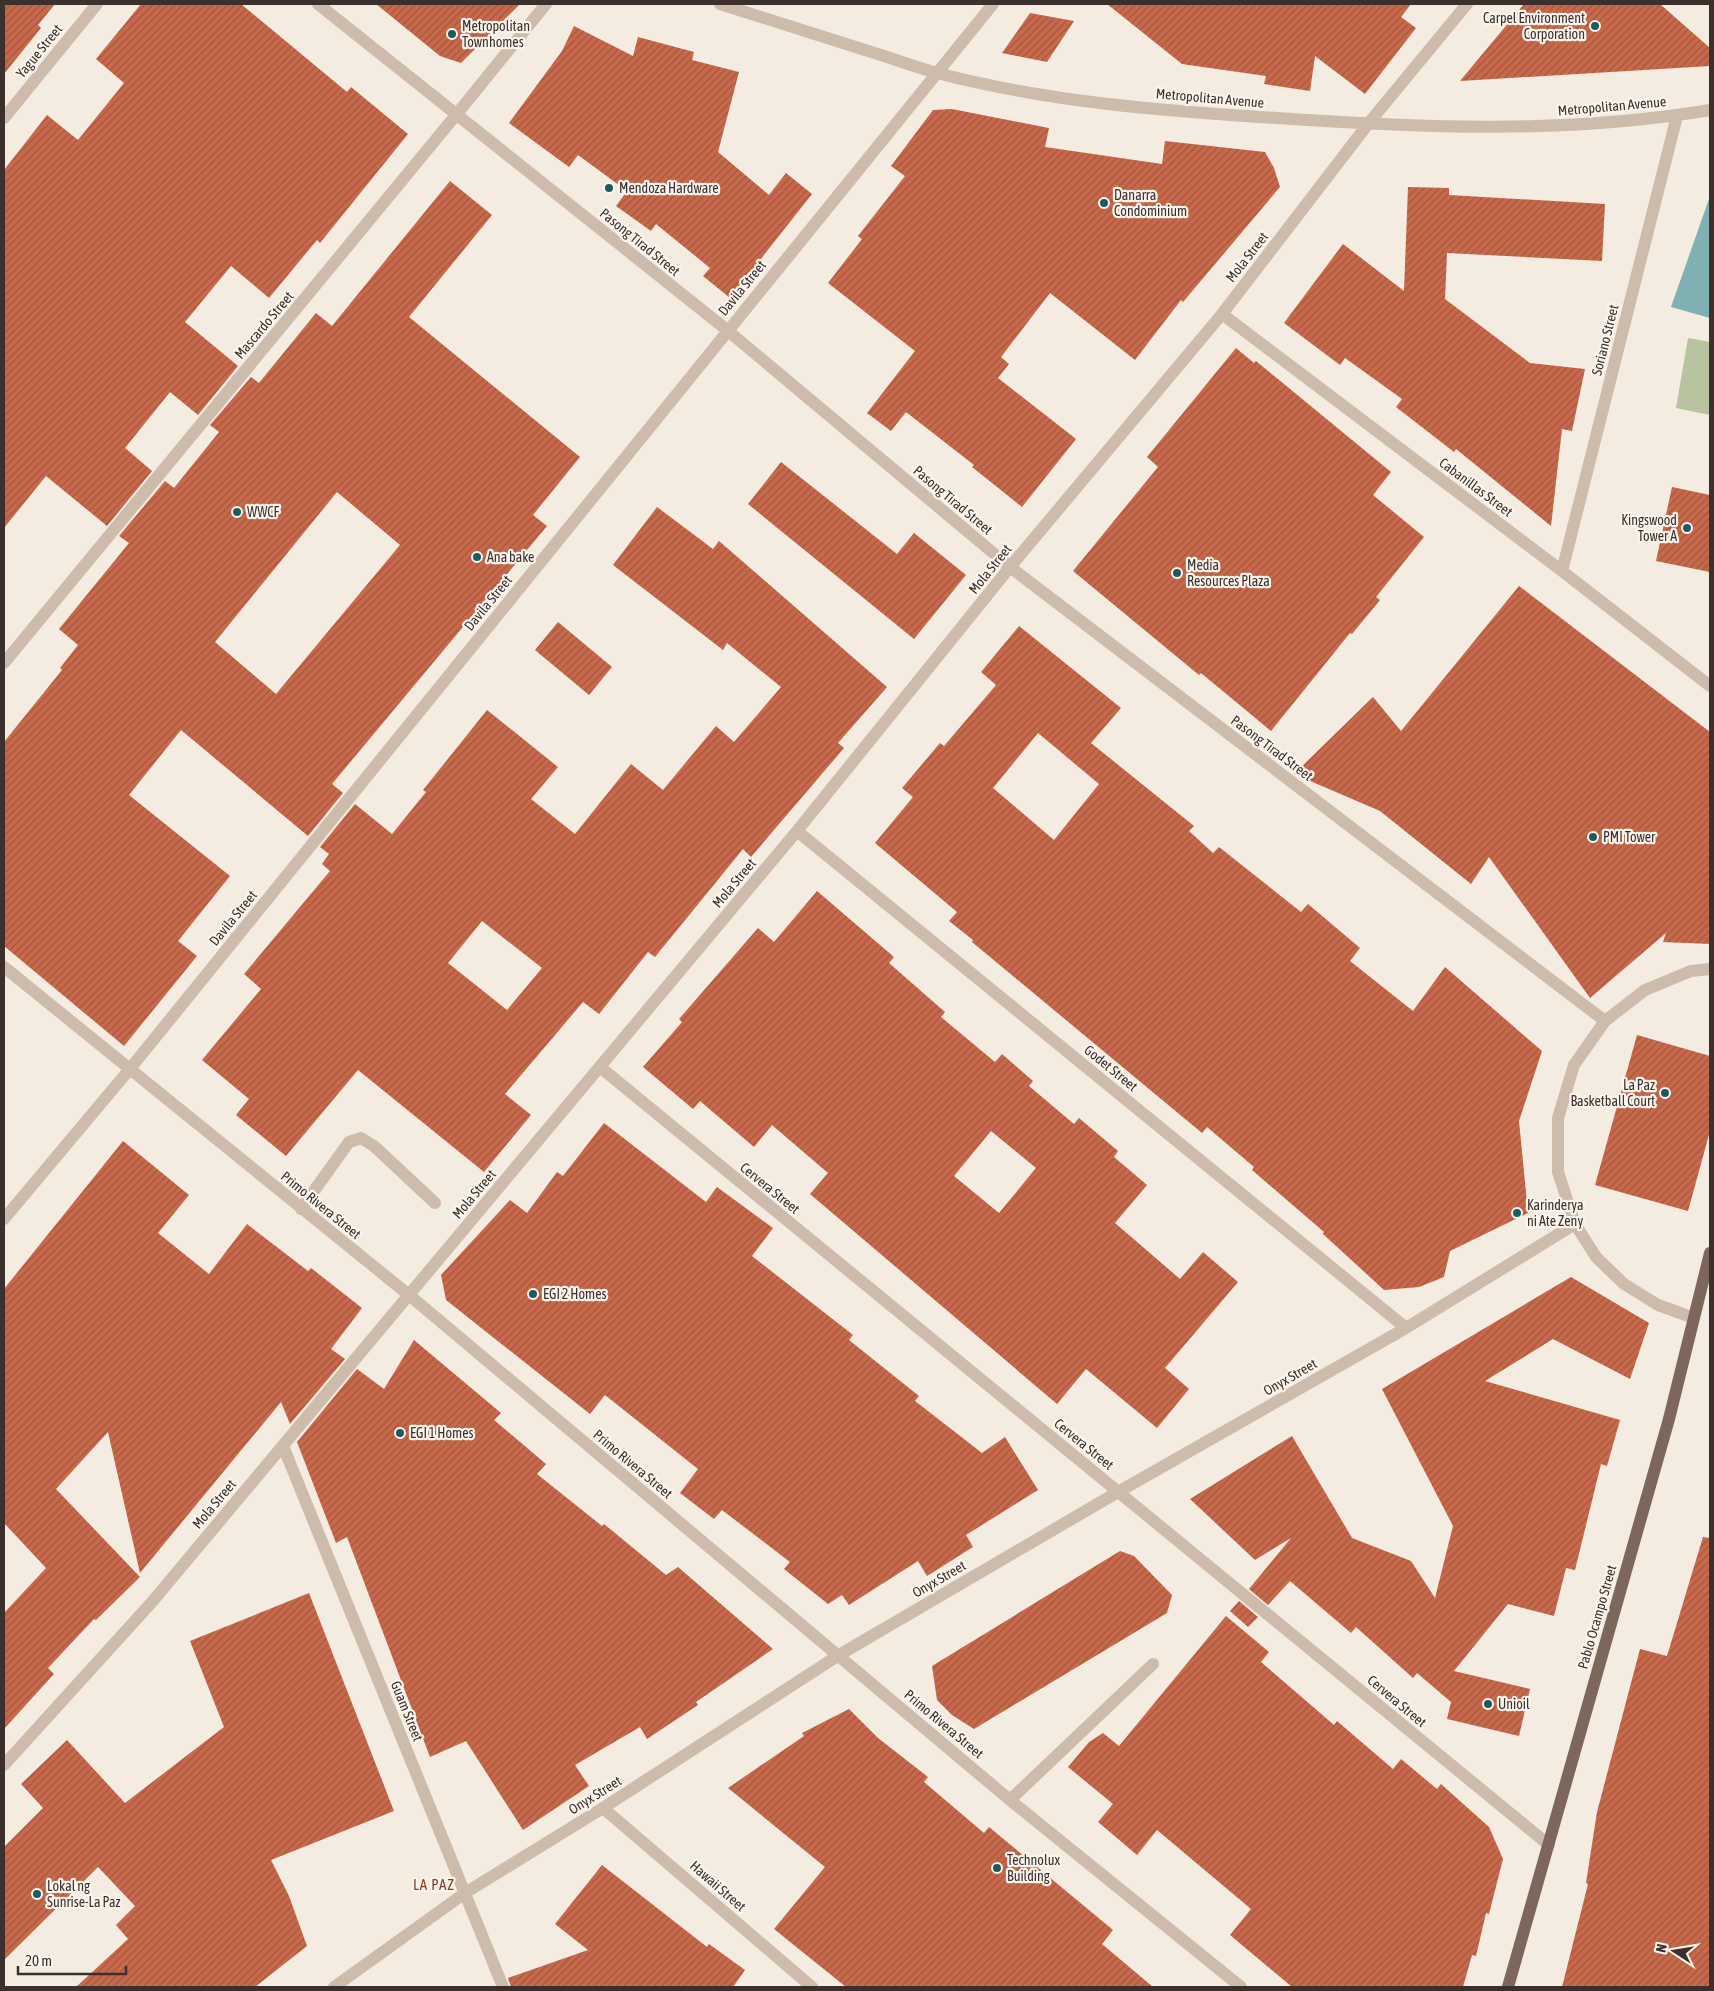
<svg xmlns="http://www.w3.org/2000/svg" width="1714" height="1991" font-family="'Asap Condensed',sans-serif">
	<style>
		.garden { fill: #b8c4a0 }
		.water { fill: #7fb0b2 }
		.building { fill: url(#building-hatch); fill-rule: evenodd }
		.lines { fill: none; stroke-linecap: round; stroke-linejoin: round }
		.minor { stroke: #cdbbac; stroke-width: 12 }
		.major { stroke: #7d675c; stroke-width: 12 }
		.poi-dot { fill: #1f5a5e; stroke: #fbf5ee; stroke-width: 2 }
		.labels { text-anchor: middle; dominant-baseline: central; stroke-width: 4.5; stroke-linejoin: round; paint-order: stroke }
		.poi-label { font-size: 14px; fill: #3b302b; stroke: #fbf5ee; text-anchor: start }
		.street-label { font-size: 14px; fill: #3b302b; stroke: #fbf5ee }
		.neighbourhood-label { font-size: 15px; letter-spacing: 1px; fill: #8c3b22; stroke: #fbf5ee }
	</style>
	<defs>
		<pattern id="building-hatch" width="6" height="6" patternUnits="userSpaceOnUse" patternTransform="scale(1.25)"><rect width="6" height="6" fill="#c8694b"/><path d="M-1 1l2-2M0 6l6-6M5 7l2-2" fill="none" stroke="#a4573f"/></pattern>
	</defs>
	<rect width="100%" height="100%" fill="#f4ebe1"/>
	<!-- garden -->
	<path class="garden" d="M 1688,338 L 1710,342 L 1710,415 L 1676,408 Z"/>
	<!-- water -->
	<path class="water" d="M 1709,199 L 1710,199 L 1710,318 L 1671,307 Z"/>
	<!-- building -->
	<path class="building" d="M 4,4 L 55,4 L 38,25 L 41,28 L 4,74 Z
		M 141,4 L 241,4 L 347,92 L 351,87 L 408,134 L 320,243 L 317,240 L 269,298 L 231,266 L 185,322 L 238,366 L 198,415 L 170,392 L 125,448 L 152,471 L 107,526 L 46,476 L 4,528 L 4,170 L 47,115 L 78,140 L 124,83 L 96,59 Z
		M 376,4 L 520,4 L 461,63 L 440,56 Z
		M 1107,4 L 1411,4 L 1401,17 L 1416,28 L 1365,94 L 1315,56 L 1310,91 L 1264,84 L 1266,76 L 1182,64 Z
		M 1524,4 L 1660,4 L 1710,48 L 1710,66 L 1460,81 Z
		M 1030,13 L 1074,21 L 1047,62 L 1002,53 Z
		M 574,26 L 633,56 L 638,37 L 694,52 L 692,60 L 739,72 L 718,152 L 769,195 L 786,173 L 812,194 L 730,298 L 703,276 L 710,268 L 656,224 L 651,231 L 616,206 L 627,191 L 578,155 L 569,167 L 509,123 L 562,51 Z
		M 952,109 L 1049,128 L 1045,147 L 1162,164 L 1165,141 L 1265,152 L 1274,168 L 1280,187 L 1183,302 L 1181,300 L 1135,360 L 1050,293 L 1001,357 L 1009,364 L 998,378 L 1076,439 L 1022,507 L 972,467 L 974,465 L 906,412 L 891,431 L 867,413 L 915,351 L 828,283 L 862,239 L 858,236 L 905,176 L 891,166 L 933,110 Z
		M 450,181 L 492,215 L 409,317 L 580,457 L 533,515 L 547,526 L 332,784 L 343,793 L 308,836 L 181,730 L 129,795 L 230,876 L 178,941 L 197,956 L 124,1046 L 4,946 L 4,742 L 62,670 L 60,668 L 78,645 L 59,629 L 129,543 L 119,536 L 165,481 L 174,488 L 219,432 L 210,425 L 251,377 L 259,383 L 316,313 L 332,326 ZM 337,492 L 400,545 L 276,694 L 215,642 Z
		M 1408,187 L 1449,188 L 1449,195 L 1605,204 L 1602,261 L 1447,253 L 1445,299 L 1530,363 L 1585,369 L 1572,431 L 1562,429 L 1551,526 L 1456,449 L 1454,452 L 1396,407 L 1402,399 L 1345,358 L 1340,365 L 1284,323 L 1343,244 L 1404,291 Z
		M 1236,348 L 1254,363 L 1256,361 L 1391,472 L 1373,495 L 1424,537 L 1376,597 L 1380,600 L 1352,634 L 1350,633 L 1271,731 L 1201,673 L 1199,675 L 1073,571 L 1158,467 L 1147,457 Z
		M 781,462 L 897,554 L 914,533 L 966,575 L 914,639 L 748,504 Z
		M 1672,487 L 1710,495 L 1710,572 L 1656,561 Z
		M 657,507 L 713,549 L 719,541 L 887,687 L 838,743 L 844,748 L 751,857 L 743,849 L 655,957 L 648,952 L 599,1014 L 583,1002 L 505,1094 L 531,1115 L 484,1172 L 358,1070 L 286,1156 L 236,1115 L 249,1099 L 202,1060 L 261,989 L 244,974 L 330,871 L 322,864 L 329,854 L 320,847 L 355,804 L 392,834 L 426,792 L 423,790 L 487,710 L 558,767 L 531,799 L 575,834 L 631,764 L 663,790 L 716,726 L 734,742 L 781,687 L 727,643 L 723,650 L 613,565 ZM 482,921 L 542,968 L 507,1010 L 448,963 Z
		M 1519,586 L 1710,732 L 1710,944 L 1663,942 L 1666,933 L 1590,998 L 1489,857 L 1471,884 L 1380,811 L 1294,774 L 1373,697 L 1401,731 Z
		M 558,622 L 612,667 L 589,695 L 535,650 Z
		M 1019,626 L 1121,708 L 1091,743 L 1194,826 L 1189,831 L 1213,853 L 1219,847 L 1301,912 L 1308,904 L 1360,948 L 1350,961 L 1413,1011 L 1445,967 L 1542,1051 L 1519,1121 L 1528,1213 L 1450,1251 L 1444,1277 L 1419,1287 L 1384,1290 L 1323,1234 L 1324,1232 L 1252,1170 L 1254,1167 L 1207,1127 L 1202,1133 L 972,942 L 973,940 L 949,921 L 957,912 L 875,843 L 913,797 L 902,788 L 940,743 L 944,746 L 996,685 L 981,672 ZM 1038,733 L 1099,784 L 1054,840 L 993,788 Z
		M 817,891 L 894,957 L 889,963 L 945,1012 L 941,1017 L 995,1062 L 1002,1054 L 1033,1081 L 1029,1086 L 1074,1124 L 1079,1118 L 1118,1151 L 1114,1157 L 1147,1185 L 1115,1223 L 1180,1279 L 1203,1252 L 1238,1282 L 1165,1368 L 1189,1389 L 1157,1428 L 1086,1369 L 1057,1404 L 810,1194 L 828,1173 L 772,1125 L 754,1147 L 700,1101 L 693,1109 L 643,1067 L 682,1022 L 679,1019 L 758,928 L 774,942 ZM 991,1131 L 1036,1168 L 999,1213 L 954,1176 Z
		M 1637,1035 L 1710,1056 L 1710,1131 L 1688,1211 L 1595,1185 Z
		M 604,1123 L 706,1202 L 717,1187 L 773,1228 L 752,1256 L 853,1335 L 849,1340 L 919,1396 L 915,1401 L 982,1453 L 1005,1437 L 1038,1490 L 966,1535 L 973,1547 L 927,1576 L 918,1561 L 849,1605 L 842,1595 L 828,1604 L 784,1569 L 790,1562 L 722,1510 L 714,1519 L 680,1493 L 698,1469 L 605,1395 L 590,1414 L 446,1300 L 441,1275 L 510,1200 L 527,1213 L 557,1172 L 563,1176 Z
		M 123,1141 L 189,1195 L 158,1233 L 209,1274 L 247,1224 L 308,1271 L 311,1268 L 362,1308 L 331,1349 L 345,1359 L 290,1424 L 281,1402 L 140,1573 L 108,1432 L 56,1489 L 140,1577 L 96,1620 L 94,1619 L 48,1668 L 54,1674 L 4,1729 L 4,1613 L 46,1568 L 4,1523 L 4,1289 Z
		M 1571,1277 L 1649,1323 L 1630,1379 L 1553,1339 L 1485,1381 L 1620,1420 L 1607,1466 L 1601,1464 L 1575,1570 L 1566,1568 L 1554,1616 L 1508,1604 L 1454,1671 L 1530,1689 L 1519,1736 L 1447,1719 L 1451,1702 L 1417,1673 L 1413,1678 L 1356,1627 L 1351,1633 L 1290,1581 L 1268,1605 L 1249,1589 L 1291,1538 L 1255,1560 L 1190,1499 L 1292,1436 L 1352,1538 L 1411,1561 L 1435,1598 L 1453,1526 L 1382,1389 Z
		M 414,1340 L 501,1413 L 494,1420 L 546,1464 L 537,1474 L 602,1526 L 604,1524 L 666,1575 L 678,1567 L 773,1649 L 696,1702 L 698,1705 L 647,1739 L 640,1727 L 575,1765 L 589,1786 L 523,1830 L 466,1741 L 430,1757 L 347,1537 L 336,1543 L 297,1442 L 357,1369 L 384,1389 Z
		M 1703,1537 L 1710,1538 L 1710,1987 L 1562,1987 L 1588,1884 L 1586,1883 L 1597,1812 L 1640,1649 L 1667,1656 Z
		M 1120,1551 L 1134,1556 L 1172,1595 L 1167,1613 L 974,1729 L 952,1715 L 937,1700 L 932,1666 Z
		M 309,1593 L 394,1811 L 271,1860 L 289,1896 L 307,1946 L 255,1987 L 76,1987 L 128,1939 L 116,1925 L 135,1906 L 98,1867 L 4,1960 L 4,1847 L 43,1808 L 21,1784 L 67,1740 L 125,1803 L 224,1727 L 190,1641 Z
		M 1239,1601 L 1258,1617 L 1248,1627 L 1230,1611 Z
		M 1226,1616 L 1269,1652 L 1261,1662 L 1334,1725 L 1337,1721 L 1393,1769 L 1401,1759 L 1437,1789 L 1441,1784 L 1489,1827 L 1503,1859 L 1489,1914 L 1486,1913 L 1476,1956 L 1472,1955 L 1463,1987 L 1292,1987 L 1230,1935 L 1251,1909 L 1157,1830 L 1137,1855 L 1098,1822 L 1113,1804 L 1068,1767 L 1089,1742 L 1103,1733 L 1119,1746 Z
		M 849,1709 L 878,1738 L 928,1777 L 924,1782 L 984,1833 L 989,1827 L 1113,1930 L 1102,1944 L 1153,1987 L 846,1987 L 774,1929 L 825,1867 L 728,1788 L 804,1736 L 802,1733 Z
		M 602,1865 L 707,1947 L 709,1944 L 745,1970 L 733,1987 L 511,1987 L 508,1978 L 588,1950 L 555,1924 Z"/>
	<g class="lines">
		<!-- minor -->
		<path class="minor" d="M 318,4 L 727,330 L 1010,567 L 1605,1021
			M 720,4 C 768,19 816,34 865,50 C 889,57 912,66 937,73 C 1048,102 1163,111 1277,118 C 1421,128 1567,134 1710,110
			M 4,118 L 97,4
			M 1222,314 L 1562,571 L 1710,686
			M 1562,571 L 1677,116
			M 4,663 L 456,115 L 546,4
			M 797,831 L 1406,1328
			M 4,967 L 409,1295 L 1010,1800 L 1241,1987
			M 600,1067 L 1549,1845
			M 301,1209 L 349,1142 L 361,1138 L 374,1146 L 435,1203
			M 4,1219 L 129,1070 L 993,4
			M 1694,1318 L 1658,1305 L 1624,1284 L 1596,1257 L 1575,1224 L 1558,1172 L 1558,1118 L 1574,1065 L 1605,1021 L 1645,990 L 1691,971 L 1710,969
			M 283,1446 L 503,1987
			M 4,1765 L 152,1602 L 797,831 L 1010,567 L 1222,314 L 1368,124 L 1467,4
			M 1010,1800 L 1153,1664
			M 603,1808 L 812,1987
			M 334,1987 L 465,1893 L 603,1808 L 839,1655 L 1118,1492 L 1406,1328 L 1575,1224"/>
		<!-- major -->
		<path class="major" d="M 1508,1987 L 1669,1419 L 1710,1253"/>
	</g>
	<!-- markers -->
	<g class="poi-dot">
		<circle cx="1595" cy="26" r="5"/>
		<circle cx="452" cy="34" r="5"/>
		<circle cx="609" cy="188" r="5"/>
		<circle cx="1104" cy="203" r="5"/>
		<circle cx="237" cy="512" r="5"/>
		<circle cx="1687" cy="528" r="5"/>
		<circle cx="477" cy="557" r="5"/>
		<circle cx="1177" cy="573" r="5"/>
		<circle cx="1593" cy="837" r="5"/>
		<circle cx="1665" cy="1093" r="5"/>
		<circle cx="1517" cy="1213" r="5"/>
		<circle cx="533" cy="1294" r="5"/>
		<circle cx="400" cy="1433" r="5"/>
		<circle cx="1488" cy="1704" r="5"/>
		<circle cx="997" cy="1868" r="5"/>
		<circle cx="37" cy="1894" r="5"/>
	</g>
	<g class="labels">
		<!-- poi labels -->
		<g class="poi-label">
			<text x="1585" y="18" text-anchor="end">Carpel Environment<tspan x="1585" dy="16">Corporation</tspan></text>
			<text x="462" y="26">Metropolitan<tspan x="462" dy="16">Townhomes</tspan></text>
			<text x="619" y="188">Mendoza Hardware</text>
			<text x="1114" y="195">Danarra<tspan x="1114" dy="16">Condominium</tspan></text>
			<text x="247" y="512">WWCF</text>
			<text x="1677" y="520" text-anchor="end">Kingswood<tspan x="1677" dy="16">Tower A</tspan></text>
			<text x="487" y="557">Ana bake</text>
			<text x="1187" y="565">Media<tspan x="1187" dy="16">Resources Plaza</tspan></text>
			<text x="1603" y="837">PMI Tower</text>
			<text x="1655" y="1085" text-anchor="end">La Paz<tspan x="1655" dy="16">Basketball Court</tspan></text>
			<text x="1527" y="1205">Karinderya<tspan x="1527" dy="16">ni Ate Zeny</tspan></text>
			<text x="543" y="1294">EGI 2 Homes</text>
			<text x="410" y="1433">EGI 1 Homes</text>
			<text x="1498" y="1704">Unioil</text>
			<text x="1007" y="1860">Technolux<tspan x="1007" dy="16">Building</tspan></text>
			<text x="47" y="1886">Lokal ng<tspan x="47" dy="16">Sunrise-La Paz</tspan></text>
		</g>
		<!-- street labels -->
		<g class="street-label">
			<text transform="translate(39 51) rotate(-51)">Yague Street</text>
			<text transform="translate(1210 98) rotate(5)">Metropolitan Avenue</text>
			<text transform="translate(1612 106) rotate(-5)">Metropolitan Avenue</text>
			<text transform="translate(640 242) rotate(39)">Pasong Tirad Street</text>
			<text transform="translate(1247 257) rotate(-52)">Mola Street</text>
			<text transform="translate(742 288) rotate(-51)">Davila Street</text>
			<text transform="translate(264 325) rotate(-50)">Mascardo Street</text>
			<text transform="translate(1605 340) rotate(-76)">Soriano Street</text>
			<text transform="translate(1476 487) rotate(37)">Cabanillas Street</text>
			<text transform="translate(953 500) rotate(40)">Pasong Tirad Street</text>
			<text transform="translate(990 569) rotate(-51)">Mola Street</text>
			<text transform="translate(488 603) rotate(-51)">Davila Street</text>
			<text transform="translate(1272 748) rotate(37)">Pasong Tirad Street</text>
			<text transform="translate(734 883) rotate(-50)">Mola Street</text>
			<text transform="translate(233 918) rotate(-51)">Davila Street</text>
			<text transform="translate(1111 1068) rotate(39)">Godet Street</text>
			<text transform="translate(770 1188) rotate(39)">Cervera Street</text>
			<text transform="translate(474 1194) rotate(-50)">Mola Street</text>
			<text transform="translate(321 1205) rotate(39)">Primo Rivera Street</text>
			<text transform="translate(1290 1377) rotate(-30)">Onyx Street</text>
			<text transform="translate(1084 1444) rotate(39)">Cervera Street</text>
			<text transform="translate(633 1464) rotate(40)">Primo Rivera Street</text>
			<text transform="translate(214 1504) rotate(-50)">Mola Street</text>
			<text transform="translate(939 1579) rotate(-30)">Onyx Street</text>
			<text transform="translate(1597 1617) rotate(-74)">Pablo Ocampo Street</text>
			<text transform="translate(1397 1701) rotate(40)">Cervera Street</text>
			<text transform="translate(407 1711) rotate(68)">Guam Street</text>
			<text transform="translate(944 1724) rotate(40)">Primo Rivera Street</text>
			<text transform="translate(595 1795) rotate(-32)">Onyx Street</text>
			<text transform="translate(718 1886) rotate(41)">Hawaii Street</text>
		</g>
		<!-- neighbourhood labels -->
		<g class="neighbourhood-label">
			<text x="434" y="1884">LA PAZ</text>
		</g>
	</g>
	<!-- border -->
	<rect width="1714" height="1991" fill="none" stroke="#3b302b" stroke-width="10"/>
	<!-- north arrow -->
	<g transform="translate(1674 1951) rotate(282)" stroke="#fbf5ee" stroke-width="4" paint-order="stroke">
	<path d="M0-4L9 19L0 12L-9 19Z" fill="#3b302b"/>
	<text y="-8" font-size="14" font-weight="bold" text-anchor="middle" fill="#3b302b">N</text>
	</g>
	<!-- scale -->
	<path d="M18 1966v8h108v-8" fill="none" stroke="#3b302b" stroke-width="2.5"/>
	<text x="25" y="1966" font-size="15" fill="#3b302b" stroke="#fbf5ee" stroke-width="4" paint-order="stroke">20 m</text>
</svg>
